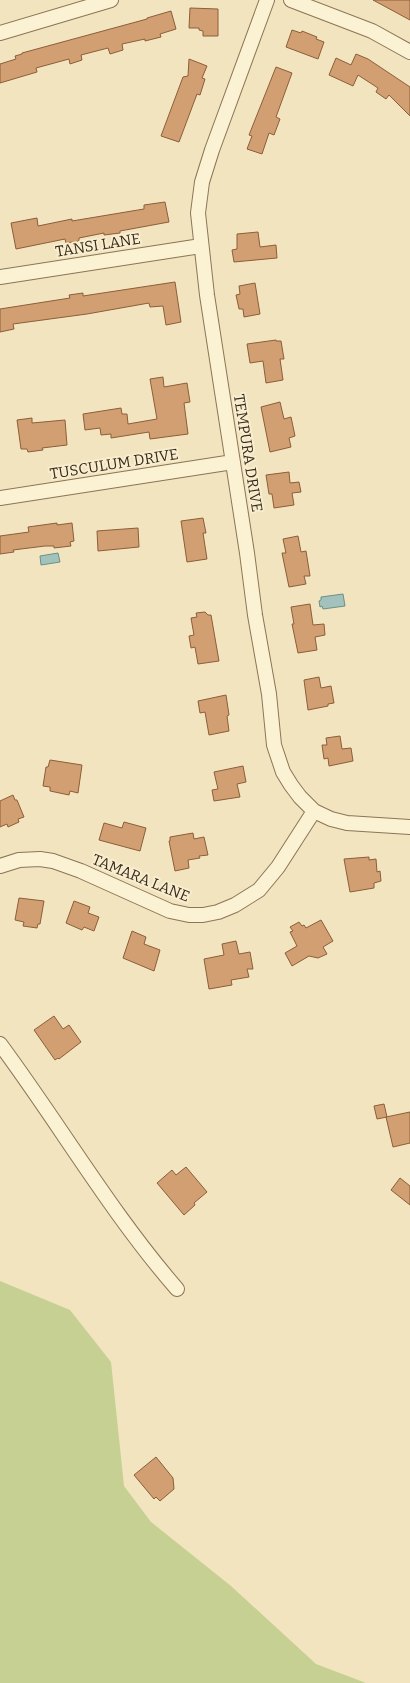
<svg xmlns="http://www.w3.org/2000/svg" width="410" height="1683" font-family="Bitter,serif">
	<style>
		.green { fill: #c6d092 }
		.water { fill: #a3c2bb; stroke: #699189 }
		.building { fill: #d29f72; stroke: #8c5e3a }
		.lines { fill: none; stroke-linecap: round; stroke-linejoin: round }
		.minor-casing { stroke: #8b7556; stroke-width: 16 }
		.minor { stroke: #fbf1d3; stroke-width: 14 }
		.labels { text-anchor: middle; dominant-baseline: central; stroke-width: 4; stroke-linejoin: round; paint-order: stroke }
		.street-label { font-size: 15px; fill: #392b1c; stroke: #f8eecf }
	</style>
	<rect width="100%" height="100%" fill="#f1e4bf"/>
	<!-- green -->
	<path class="green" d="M 0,1281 L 70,1310 L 111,1362 L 124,1486 L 151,1522 L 231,1586 L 316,1664 L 366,1683 L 0,1683 Z"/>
	<!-- water -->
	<path class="water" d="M 58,553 L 60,562 L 41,565 L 40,556 Z
		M 343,594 L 345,606 L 323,609 L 322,606 L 320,607 L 319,601 L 321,600 L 321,597 Z"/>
	<!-- building -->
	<path class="building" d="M 373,0 L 410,0 L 410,20 Z
		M 190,8 L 218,9 L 218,36 L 203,36 L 203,31 L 199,30 L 199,28 L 189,28 Z
		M 171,11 L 176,29 L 160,34 L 161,37 L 145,41 L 145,39 L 122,44 L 123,50 L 110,54 L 108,48 L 81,55 L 82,60 L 70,64 L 69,59 L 36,68 L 37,72 L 0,83 L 0,64 L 16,59 L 15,56 L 22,54 L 22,53 L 147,19 L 147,18 Z
		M 292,30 L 301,33 L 302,31 L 317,37 L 316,39 L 324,42 L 318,59 L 286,47 Z
		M 356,54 L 368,59 L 410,87 L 410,116 L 389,95 L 386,99 L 376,92 L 378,88 L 358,75 L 353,86 L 329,75 L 336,58 L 351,65 Z
		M 189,59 L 207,66 L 202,78 L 205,79 L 200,95 L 197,94 L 179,142 L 161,136 L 183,77 L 188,76 Z
		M 276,67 L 292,73 L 276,117 L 280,119 L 274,135 L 269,133 L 262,154 L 247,149 L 252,136 L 249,135 Z
		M 165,202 L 169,222 L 120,231 L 120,233 L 104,235 L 104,233 L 79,238 L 79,241 L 66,243 L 65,239 L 16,249 L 11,223 L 37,218 L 38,226 L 72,219 L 72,221 L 144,209 L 144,205 Z
		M 258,232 L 260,247 L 276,245 L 277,258 L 234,262 L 232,250 L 237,249 L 237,234 Z
		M 175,282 L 181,322 L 166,325 L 163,306 L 150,307 L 149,303 L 87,314 L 13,324 L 14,329 L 0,332 L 0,309 L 70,298 L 69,295 L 83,293 L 83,296 Z
		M 255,283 L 260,314 L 244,317 L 243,309 L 239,309 L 236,295 L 240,294 L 239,286 Z
		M 276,340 L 276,341 L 281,341 L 284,359 L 280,359 L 283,380 L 266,383 L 263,361 L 250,363 L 247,344 Z
		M 163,377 L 164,387 L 187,383 L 190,402 L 184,403 L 188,434 L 150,439 L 149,432 L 111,438 L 111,434 L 101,435 L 100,428 L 85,430 L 83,414 L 121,408 L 122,414 L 127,414 L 128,424 L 157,419 L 150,379 Z
		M 280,402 L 284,419 L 291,417 L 295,436 L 289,438 L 291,447 L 270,452 L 261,407 Z
		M 32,418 L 32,423 L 65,420 L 67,445 L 42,448 L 43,450 L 28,452 L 27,449 L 21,449 L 17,420 Z
		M 289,472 L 290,483 L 299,482 L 301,492 L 292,493 L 294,505 L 274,508 L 272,494 L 269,494 L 266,475 Z
		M 203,518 L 206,533 L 203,533 L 207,559 L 187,562 L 181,521 Z
		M 57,523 L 57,525 L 72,523 L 74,541 L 70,542 L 71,546 L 54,548 L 54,546 L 45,546 L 13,550 L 14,552 L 0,554 L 0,536 L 29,532 L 28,527 Z
		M 138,528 L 139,547 L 98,551 L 97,531 Z
		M 298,536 L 301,552 L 306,551 L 310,576 L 304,576 L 306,584 L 289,587 L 282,553 L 286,553 L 283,539 Z
		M 310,604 L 313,625 L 324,624 L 325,635 L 315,637 L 317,650 L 298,653 L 292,624 L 294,624 L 291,607 Z
		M 205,612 L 208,615 L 211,615 L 219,661 L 198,664 L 195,647 L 191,648 L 189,636 L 194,635 L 191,618 L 197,617 L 196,613 Z
		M 319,677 L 321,688 L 331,686 L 334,703 L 328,704 L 328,706 L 308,710 L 304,680 Z
		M 226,695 L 229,715 L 227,716 L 229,731 L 209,735 L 205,712 L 200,713 L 198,701 Z
		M 340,736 L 342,749 L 351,748 L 353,761 L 329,766 L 328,758 L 324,759 L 322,745 L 327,745 L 326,738 Z
		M 50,760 L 82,765 L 78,793 L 70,791 L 69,795 L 50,791 L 50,787 L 43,786 L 46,767 L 48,767 Z
		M 243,766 L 246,782 L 237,784 L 240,797 L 214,801 L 212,790 L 218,789 L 214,772 Z
		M 13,795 L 15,800 L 17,800 L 24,817 L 18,819 L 19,822 L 8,827 L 7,824 L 0,827 L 0,801 Z
		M 124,822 L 146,828 L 140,851 L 99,840 L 104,823 L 122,828 Z
		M 193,833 L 194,839 L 204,837 L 208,855 L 199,856 L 200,858 L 188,860 L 189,868 L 175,871 L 169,841 L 170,841 L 170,837 Z
		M 369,857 L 369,860 L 376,859 L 377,872 L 380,871 L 381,881 L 374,883 L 374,888 L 350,892 L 344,859 Z
		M 19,898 L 44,901 L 40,924 L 38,924 L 37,928 L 23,926 L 24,922 L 15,920 Z
		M 74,901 L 90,907 L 88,913 L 99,917 L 94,931 L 84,927 L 82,930 L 66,923 Z
		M 321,920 L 333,941 L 323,947 L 327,954 L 318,958 L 309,956 L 292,966 L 285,953 L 297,946 L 290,932 L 293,931 L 290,927 L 299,922 L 302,926 L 304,925 L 306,928 Z
		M 132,931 L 146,937 L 144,944 L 160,950 L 154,971 L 123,958 Z
		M 236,941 L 239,954 L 250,952 L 253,969 L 247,969 L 249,977 L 231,980 L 232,985 L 209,989 L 204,959 L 224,955 L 222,944 Z
		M 54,1016 L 63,1029 L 69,1025 L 81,1042 L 59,1059 L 58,1058 L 55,1060 L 34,1030 Z
		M 384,1104 L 387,1117 L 377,1119 L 374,1106 Z
		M 410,1112 L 410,1143 L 393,1147 L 386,1117 Z
		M 186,1167 L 207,1192 L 194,1203 L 195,1205 L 184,1215 L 157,1183 L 172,1170 L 176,1175 Z
		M 400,1178 L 410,1186 L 410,1205 L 391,1190 Z
		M 156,1457 L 173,1478 L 174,1489 L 160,1501 L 156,1497 L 154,1499 L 134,1475 Z"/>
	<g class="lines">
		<!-- minor casing -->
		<g class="minor-casing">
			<path id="minor" d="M 267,0 L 212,150 L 202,182 L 198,213 L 207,295 L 247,553 L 255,615 L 269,694 L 274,745 L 283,772 L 291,785 L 300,797 L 314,811 L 331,819 L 347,823 L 410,827
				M 291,0 L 372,31 L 410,52
				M 0,33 L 111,0
				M 0,277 L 201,246
				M 0,498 L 233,462
				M 0,866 L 19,860 L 40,859 L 53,861 L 81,871 L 170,911 L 189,915 L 203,915 L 218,912 L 235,905 L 259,890 L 278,867 L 314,811
				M 0,1044 C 60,1125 111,1213 177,1289"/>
		</g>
		<!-- minor -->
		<use href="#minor" class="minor"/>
	</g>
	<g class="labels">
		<!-- street labels -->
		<g class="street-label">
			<text transform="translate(98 245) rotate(-9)">TANSI LANE</text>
			<text transform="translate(248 453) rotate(81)">TEMPURA DRIVE</text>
			<text transform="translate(114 464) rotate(-9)">TUSCULUM DRIVE</text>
			<text transform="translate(141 878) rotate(22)">TAMARA LANE</text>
		</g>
	</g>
</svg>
